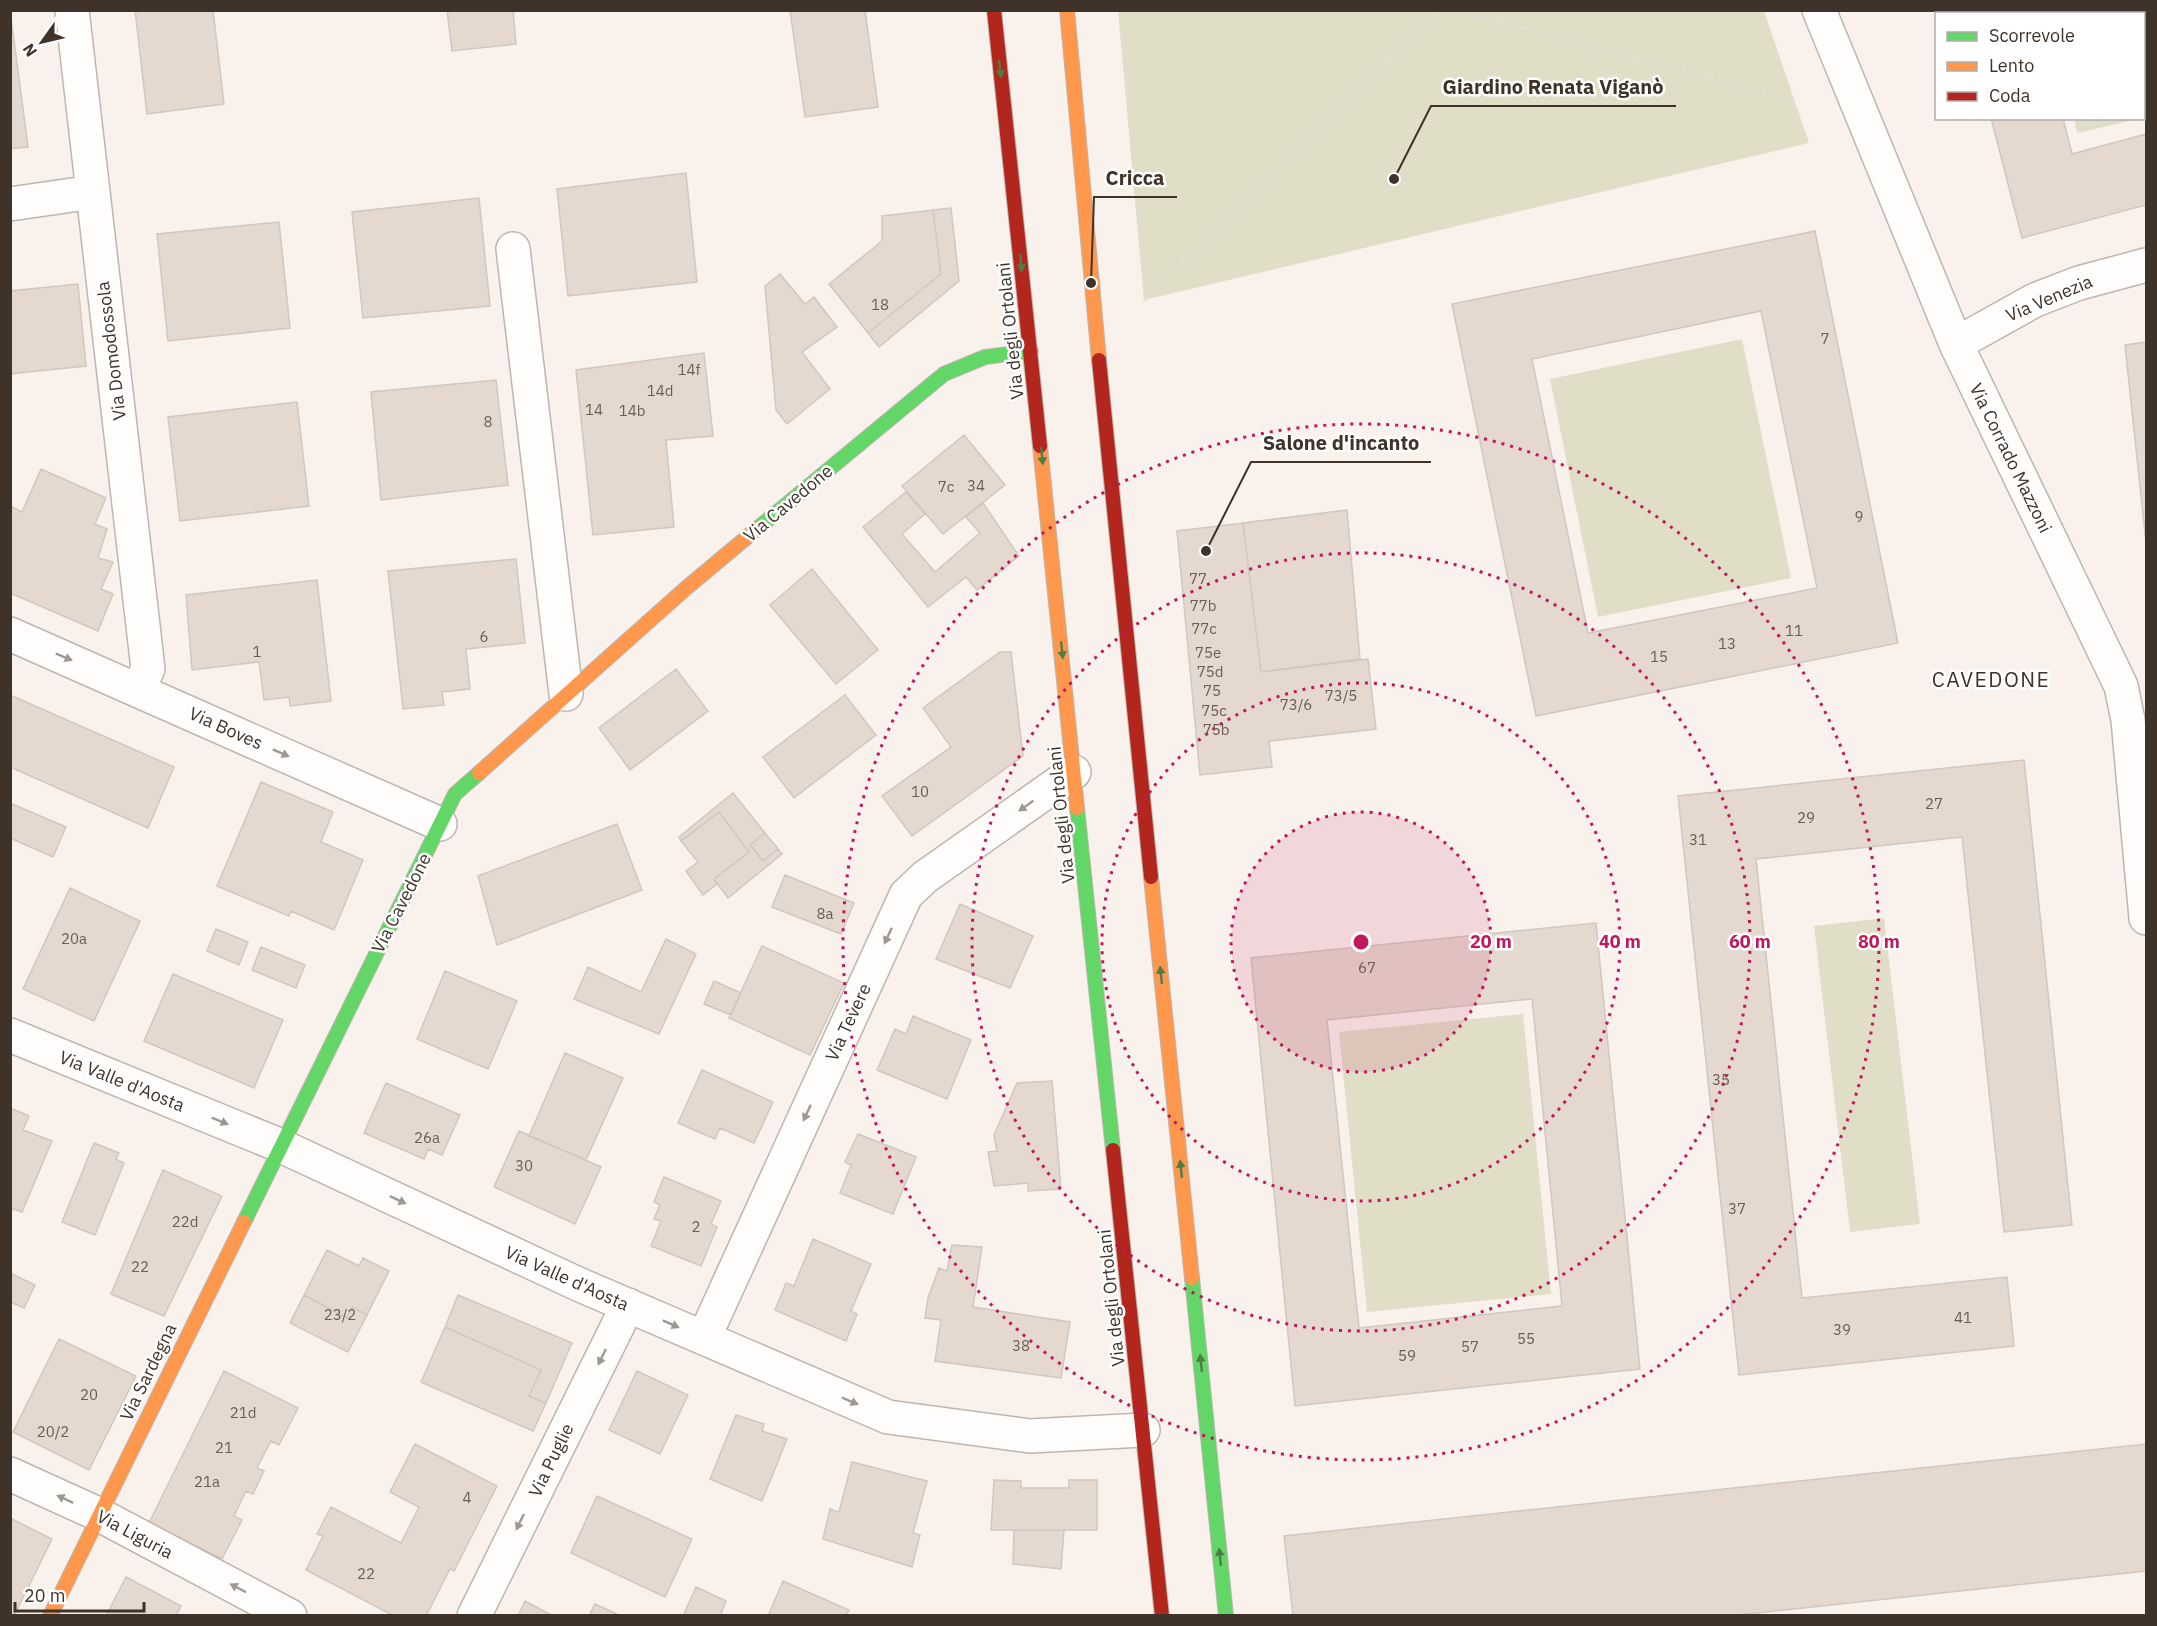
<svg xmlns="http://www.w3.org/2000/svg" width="2157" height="1626" font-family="'IBM Plex Sans',sans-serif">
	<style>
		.green { fill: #e0dec6 }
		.building { fill: #e5d8ce; stroke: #d0c7c0; stroke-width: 1.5; fill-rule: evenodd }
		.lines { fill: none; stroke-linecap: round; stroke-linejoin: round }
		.street-casing { stroke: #beb6ae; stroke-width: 36 }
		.fast-casing { stroke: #beb6ae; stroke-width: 16 }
		.slow-casing { stroke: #beb6ae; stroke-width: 16 }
		.jam-casing { stroke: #beb6ae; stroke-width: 16 }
		.path { stroke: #e2dfde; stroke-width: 4; stroke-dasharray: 1.5 4.5; stroke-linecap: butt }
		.street { stroke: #fefdfc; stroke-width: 33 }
		.fast { stroke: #63d668; stroke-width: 14 }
		.slow { stroke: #ff974d; stroke-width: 14 }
		.jam { stroke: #b3261e; stroke-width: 14 }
		.oneway { fill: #4f7c45 }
		.oneway2 { fill: #9e9892 }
		.ring { fill: none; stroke: #c2185b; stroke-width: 3; stroke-dasharray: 3 6 }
		.labels { text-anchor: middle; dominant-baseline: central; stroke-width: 5; stroke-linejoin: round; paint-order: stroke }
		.number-label { font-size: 15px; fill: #6a5d54 }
		.street-label { font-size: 18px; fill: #3f3229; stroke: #fff }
		.quarter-label { font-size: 21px; letter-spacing: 1.5px; fill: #3f3229; stroke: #fff }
		.centre { fill: #c2185b; stroke: #fff; stroke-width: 3 }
		.ring-label { font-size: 18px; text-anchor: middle; font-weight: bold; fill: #c2185b; stroke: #fff; stroke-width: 5; stroke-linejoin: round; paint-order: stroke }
		.leader { fill: none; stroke: #3f3229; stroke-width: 2 }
		.callout-dot { fill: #3f3229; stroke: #fff; stroke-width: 2 }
		.callout-label { font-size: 20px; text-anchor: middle; font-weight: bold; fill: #3f3229; stroke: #fff; stroke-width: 5; stroke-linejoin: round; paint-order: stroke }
	</style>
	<rect width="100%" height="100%" fill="#f9f2ec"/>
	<!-- green -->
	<path class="green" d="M 1118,11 L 1764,11 L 1809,143 L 1144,300 Z
		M 2047,11 L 2146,11 L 2146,116 L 2144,117 L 2144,14 L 2048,14 Z
		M 2074,118 L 2138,118 L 2138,119 L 2077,133 Z
		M 1742,339 L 1791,578 L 1598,617 L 1550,379 Z
		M 1884,918 L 1920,1224 L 1850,1232 L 1814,926 Z
		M 1523,1014 L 1551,1294 L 1367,1312 L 1339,1032 Z"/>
	<!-- building -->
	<path class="building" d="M 10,10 L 28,147 L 10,149 Z
		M 135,10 L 213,10 L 224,104 L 147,114 Z
		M 447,10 L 513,10 L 516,44 L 452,51 Z
		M 790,10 L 865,10 L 878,107 L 805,117 Z
		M 1963,10 L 2036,10 L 2036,14 L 1964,14 Z
		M 1991,118 L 2063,118 L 2072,154 L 2146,134 L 2146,205 L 2022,238 Z
		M 686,173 L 697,282 L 568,296 L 557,189 Z
		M 479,198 L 490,306 L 363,318 L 352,212 Z
		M 951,208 L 959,281 L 879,347 L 868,333 L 941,274 L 933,210 Z
		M 933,210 L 941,274 L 868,333 L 829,284 L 882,241 L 882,216 Z
		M 279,222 L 290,328 L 168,341 L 157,234 Z
		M 1815,231 L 1898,643 L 1536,716 L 1452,304 ZM 1761,311 L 1817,588 L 1588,633 L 1532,359 Z
		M 780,274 L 805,304 L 814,297 L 837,327 L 802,352 L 830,389 L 787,424 L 776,410 L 765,286 Z
		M 78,284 L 86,366 L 10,374 L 10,291 Z
		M 2146,342 L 2146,543 L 2125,345 Z
		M 704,353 L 713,436 L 666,440 L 674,527 L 593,535 L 576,370 Z
		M 496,380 L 508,485 L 381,500 L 371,392 Z
		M 297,402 L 309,506 L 180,521 L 168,417 Z
		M 964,435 L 1005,485 L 943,534 L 902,486 Z
		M 41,469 L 106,498 L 95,524 L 107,529 L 98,558 L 113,562 L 101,589 L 113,594 L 98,631 L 10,593 L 10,506 L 22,512 Z
		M 906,492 L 925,514 L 902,534 L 935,572 L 980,533 L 966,517 L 983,503 L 1019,556 L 977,590 L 966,577 L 928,607 L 863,527 Z
		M 1347,510 L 1360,659 L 1261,672 L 1243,523 Z
		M 1243,523 L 1261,672 L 1368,659 L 1376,729 L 1269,741 L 1272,767 L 1200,775 L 1177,531 Z
		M 516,559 L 525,643 L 466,649 L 470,689 L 442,692 L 444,705 L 403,709 L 388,571 Z
		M 812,569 L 878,650 L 836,684 L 770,605 Z
		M 317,580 L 331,701 L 290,706 L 289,697 L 264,700 L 259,662 L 192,670 L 186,595 Z
		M 1000,652 L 1011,652 L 1023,756 L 912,836 L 882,796 L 951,747 L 923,708 Z
		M 676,669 L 708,711 L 630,770 L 599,728 Z
		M 10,695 L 174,767 L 148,828 L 10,767 Z
		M 845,695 L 876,735 L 794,798 L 763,757 Z
		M 2024,760 L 2072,1225 L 2004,1232 L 1962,837 L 1756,859 L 1802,1298 L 2007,1277 L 2014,1346 L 1739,1375 L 1678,796 Z
		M 261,782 L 333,812 L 321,842 L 363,860 L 334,930 L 291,911 L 289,916 L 217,886 Z
		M 733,793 L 765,833 L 750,845 L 763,861 L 778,849 L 782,854 L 728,898 L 714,879 L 749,852 L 719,812 L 681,841 L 679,837 Z
		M 10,803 L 66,827 L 53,857 L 10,838 Z
		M 719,812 L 749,852 L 714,879 L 717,884 L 703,895 L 686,871 L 698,862 L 681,841 Z
		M 617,824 L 642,890 L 497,945 L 478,876 Z
		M 765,833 L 778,849 L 763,861 L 750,845 Z
		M 785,875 L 854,903 L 841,934 L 772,907 Z
		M 70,888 L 140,921 L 94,1021 L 23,989 Z
		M 960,904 L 1033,936 L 1010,988 L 936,959 Z
		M 1596,923 L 1640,1369 L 1295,1406 L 1251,958 ZM 1532,999 L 1562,1306 L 1359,1328 L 1327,1020 Z
		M 216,929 L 248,942 L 239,965 L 207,951 Z
		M 666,939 L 696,954 L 659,1034 L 574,999 L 588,967 L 641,992 Z
		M 762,946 L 844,983 L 810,1055 L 729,1018 Z
		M 261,947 L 305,965 L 296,988 L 252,970 Z
		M 445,971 L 517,1001 L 488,1069 L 417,1039 Z
		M 173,974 L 283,1020 L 254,1088 L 144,1041 Z
		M 714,981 L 741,993 L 731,1015 L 704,1004 Z
		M 913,1016 L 971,1040 L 947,1099 L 877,1070 L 895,1029 L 906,1034 Z
		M 565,1053 L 623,1078 L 586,1160 L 529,1136 Z
		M 702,1070 L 773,1102 L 754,1143 L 720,1128 L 715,1139 L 678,1123 Z
		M 1052,1081 L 1061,1189 L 1028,1191 L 1028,1183 L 994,1186 L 988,1152 L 997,1151 L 994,1135 L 1017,1083 Z
		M 386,1083 L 460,1115 L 442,1155 L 428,1149 L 424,1159 L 364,1133 Z
		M 10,1108 L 29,1116 L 23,1130 L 52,1141 L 22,1212 L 10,1208 Z
		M 519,1131 L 601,1167 L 575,1224 L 494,1187 Z
		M 858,1134 L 916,1157 L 893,1214 L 840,1193 L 851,1165 L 845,1162 Z
		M 94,1143 L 119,1153 L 116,1159 L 124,1163 L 95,1235 L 62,1222 Z
		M 163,1170 L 222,1196 L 164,1316 L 111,1294 Z
		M 664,1177 L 721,1201 L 711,1224 L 717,1227 L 701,1266 L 651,1246 L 661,1221 L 654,1219 L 660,1205 L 654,1202 Z
		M 813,1239 L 871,1264 L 851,1311 L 857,1314 L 846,1341 L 775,1310 L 786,1283 L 794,1286 Z
		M 952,1245 L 982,1247 L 973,1307 L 1070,1322 L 1061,1378 L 935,1361 L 941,1320 L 925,1318 L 928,1298 L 939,1268 L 947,1271 Z
		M 327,1250 L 359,1266 L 363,1258 L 389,1271 L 367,1315 L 352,1307 L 347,1318 L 304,1295 Z
		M 10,1273 L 35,1285 L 24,1308 L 10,1302 Z
		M 304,1295 L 347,1318 L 352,1307 L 367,1315 L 348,1352 L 290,1323 Z
		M 458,1295 L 572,1343 L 546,1403 L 529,1396 L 541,1370 L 445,1327 Z
		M 445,1327 L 541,1370 L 529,1396 L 546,1403 L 533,1431 L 421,1382 Z
		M 59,1339 L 136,1376 L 89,1470 L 13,1432 Z
		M 224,1371 L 298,1408 L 279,1445 L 271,1441 L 257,1468 L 264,1471 L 253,1494 L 246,1491 L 234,1516 L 242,1520 L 222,1559 L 149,1523 Z
		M 637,1371 L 688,1395 L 660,1454 L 609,1430 Z
		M 736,1415 L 764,1424 L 762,1431 L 787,1439 L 762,1501 L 710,1479 Z
		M 415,1444 L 497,1486 L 454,1571 L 450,1569 L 426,1616 L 394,1616 L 306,1570 L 323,1536 L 317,1534 L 331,1507 L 401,1543 L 419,1507 L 390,1492 Z
		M 2146,1444 L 2146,1571 L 1730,1616 L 1293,1616 L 1284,1536 Z
		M 852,1462 L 927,1481 L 913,1533 L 920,1535 L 912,1567 L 823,1539 L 830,1509 L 839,1512 Z
		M 994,1480 L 1021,1481 L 1021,1488 L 1069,1488 L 1069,1480 L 1097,1480 L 1097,1530 L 991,1530 Z
		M 597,1496 L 692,1539 L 665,1597 L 571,1553 Z
		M 10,1518 L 52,1539 L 14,1616 L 10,1616 Z
		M 1014,1530 L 1064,1530 L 1061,1569 L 1013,1564 Z
		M 126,1577 L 181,1606 L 176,1616 L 106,1616 Z
		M 783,1581 L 849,1610 L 846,1616 L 768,1616 Z
		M 696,1587 L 726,1601 L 720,1616 L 683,1616 Z
		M 525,1601 L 553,1616 L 518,1616 Z
		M 595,1604 L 621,1616 L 589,1616 Z"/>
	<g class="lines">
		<!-- street casing -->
		<g class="street-casing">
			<path id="street" d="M 72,10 L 148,669 L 138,689
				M 1819,10 L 1956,344 L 2121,686 L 2128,720 L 2146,918
				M 10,204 L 93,192
				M 513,249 L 566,694
				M 1956,344 L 2035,300 L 2079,283 L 2146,265
				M 10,634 L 440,824
				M 10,1035 L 279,1145 L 578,1284 L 888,1417 L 1030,1436 L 1143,1430
				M 704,1338 L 906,895 L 925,877 L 1074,772
				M 10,1474 L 98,1514 L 290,1616
				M 474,1616 L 628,1305"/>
		</g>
		<!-- fast casing -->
		<g class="fast-casing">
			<path id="fast" d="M 758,528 L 944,374 L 985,357 L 1031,351
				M 1077,808 L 1113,1150
				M 244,1222 L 455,794 L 479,773
				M 1192,1278 L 1226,1616"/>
		</g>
		<!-- slow casing -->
		<g class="slow-casing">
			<path id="slow" d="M 1067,10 L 1099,360
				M 1040,446 L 1077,808
				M 479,773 L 685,589 L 758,528
				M 1151,877 L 1192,1278
				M 50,1616 L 244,1222"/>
		</g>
		<!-- jam casing -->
		<g class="jam-casing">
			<path id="jam" d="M 994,10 L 1040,446
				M 1099,360 L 1151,877
				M 1113,1150 L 1162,1616"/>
		</g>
		<!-- path -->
		<path class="path" d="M 1457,10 L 1795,102
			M 1144,300 L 1441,10"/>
		<!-- street -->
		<use href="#street" class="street"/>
		<!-- fast -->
		<use href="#fast" class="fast"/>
		<!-- slow -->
		<use href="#slow" class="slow"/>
		<!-- jam -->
		<use href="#jam" class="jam"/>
	</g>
	<!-- one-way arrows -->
	<defs><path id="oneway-solid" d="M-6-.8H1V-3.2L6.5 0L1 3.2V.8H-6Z" transform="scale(1.5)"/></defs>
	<g class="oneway">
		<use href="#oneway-solid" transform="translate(1000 69) rotate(84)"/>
		<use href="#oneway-solid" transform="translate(1021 263) rotate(84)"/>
		<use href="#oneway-solid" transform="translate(1042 456) rotate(84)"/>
		<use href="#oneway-solid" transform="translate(1062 650) rotate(84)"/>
		<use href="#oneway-solid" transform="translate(1161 975) rotate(-96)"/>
		<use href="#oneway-solid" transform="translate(1181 1169) rotate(-96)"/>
		<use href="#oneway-solid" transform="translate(1201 1363) rotate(-96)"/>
		<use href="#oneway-solid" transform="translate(1220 1557) rotate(-96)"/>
	</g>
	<g class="oneway2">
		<use href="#oneway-solid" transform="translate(64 657) rotate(23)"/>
		<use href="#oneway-solid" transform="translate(281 753) rotate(24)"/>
		<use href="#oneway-solid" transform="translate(1026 806) rotate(145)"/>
		<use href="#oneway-solid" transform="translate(888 936) rotate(115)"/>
		<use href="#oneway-solid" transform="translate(807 1113) rotate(115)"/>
		<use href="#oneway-solid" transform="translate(220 1121) rotate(22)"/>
		<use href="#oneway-solid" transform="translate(398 1200) rotate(25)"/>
		<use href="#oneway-solid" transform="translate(671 1324) rotate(24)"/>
		<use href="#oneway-solid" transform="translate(602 1357) rotate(116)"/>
		<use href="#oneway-solid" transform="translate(850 1401) rotate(23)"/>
		<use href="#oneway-solid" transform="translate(65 1499) rotate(-155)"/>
		<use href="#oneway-solid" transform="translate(520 1522) rotate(116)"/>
		<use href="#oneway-solid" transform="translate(238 1588) rotate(-152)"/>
	</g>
	<!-- distance rings -->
	<circle cx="1361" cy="942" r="130" fill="#c2185b" fill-opacity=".12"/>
	<g class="ring">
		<circle cx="1361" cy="942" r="130"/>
		<circle cx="1361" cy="942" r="259"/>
		<circle cx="1361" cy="942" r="389"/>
		<circle cx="1361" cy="942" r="518"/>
	</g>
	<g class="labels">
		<!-- number labels -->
		<g class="number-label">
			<text x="880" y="304">18</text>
			<text x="1825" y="338">7</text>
			<text x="689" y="369">14f</text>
			<text x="660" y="390">14d</text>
			<text x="594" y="409">14</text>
			<text x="632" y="410">14b</text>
			<text x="488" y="421">8</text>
			<text x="976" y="485">34</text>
			<text x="946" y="486">7c</text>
			<text x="1859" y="516">9</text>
			<text x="1198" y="578">77</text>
			<text x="1203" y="605">77b</text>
			<text x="1204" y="628">77c</text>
			<text x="1794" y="630">11</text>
			<text x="484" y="636">6</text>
			<text x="1727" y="643">13</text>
			<text x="257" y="651">1</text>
			<text x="1208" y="652">75e</text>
			<text x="1659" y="656">15</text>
			<text x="1210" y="671">75d</text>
			<text x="1212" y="690">75</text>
			<text x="1341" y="695">73/5</text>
			<text x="1296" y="704">73/6</text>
			<text x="1214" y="710">75c</text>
			<text x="1216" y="729">75b</text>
			<text x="920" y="791">10</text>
			<text x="1934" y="803">27</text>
			<text x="1806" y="817">29</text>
			<text x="1698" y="839">31</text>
			<text x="825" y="913">8a</text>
			<text x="74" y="938">20a</text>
			<text x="1367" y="967">67</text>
			<text x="1721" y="1079">35</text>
			<text x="427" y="1137">26a</text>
			<text x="524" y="1165">30</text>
			<text x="1737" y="1208">37</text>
			<text x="185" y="1221">22d</text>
			<text x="696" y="1226">2</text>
			<text x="140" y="1266">22</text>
			<text x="340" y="1314">23/2</text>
			<text x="1963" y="1317">41</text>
			<text x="1842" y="1329">39</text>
			<text x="1526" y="1338">55</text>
			<text x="1021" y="1345">38</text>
			<text x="1470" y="1346">57</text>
			<text x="1407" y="1355">59</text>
			<text x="89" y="1394">20</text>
			<text x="243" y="1412">21d</text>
			<text x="53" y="1431">20/2</text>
			<text x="224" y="1447">21</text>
			<text x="207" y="1481">21a</text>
			<text x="467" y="1497">4</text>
			<text x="366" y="1573">22</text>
		</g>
		<!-- street labels -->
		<g class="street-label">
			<text transform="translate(2049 298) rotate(-23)">Via Venezia</text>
			<text transform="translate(1010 331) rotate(-96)">Via degli Ortolani</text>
			<text transform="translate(111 351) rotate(-97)">Via Domodossola</text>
			<text transform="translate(2011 458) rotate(64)">Via Corrado Mazzoni</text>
			<text transform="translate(788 503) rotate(-40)">Via Cavedone</text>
			<text transform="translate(226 728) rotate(24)">Via Boves</text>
			<text transform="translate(1061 815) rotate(-96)">Via degli Ortolani</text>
			<text transform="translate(401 903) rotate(-63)">Via Cavedone</text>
			<text transform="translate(848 1022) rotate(-65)">Via Tevere</text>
			<text transform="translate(122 1081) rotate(22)">Via Valle d'Aosta</text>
			<text transform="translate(567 1278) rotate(24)">Via Valle d'Aosta</text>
			<text transform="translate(1111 1298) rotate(-96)">Via degli Ortolani</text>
			<text transform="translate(148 1372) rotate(-64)">Via Sardegna</text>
			<text transform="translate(551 1460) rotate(-64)">Via Puglie</text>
			<text transform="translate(135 1534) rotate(28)">Via Liguria</text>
		</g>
		<!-- quarter labels -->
		<g class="quarter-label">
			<text x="1991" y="679">CAVEDONE</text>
		</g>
	</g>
	<circle cx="1361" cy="942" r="9" class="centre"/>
	<g class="ring-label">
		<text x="1491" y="948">20 m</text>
		<text x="1620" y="948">40 m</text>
		<text x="1750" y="948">60 m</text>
		<text x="1879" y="948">80 m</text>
	</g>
	<!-- callouts -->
	<path class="leader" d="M1394 179L1431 106H1676M1091 283L1094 197H1177M1206 551L1251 462H1431"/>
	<g class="callout-dot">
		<circle cx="1394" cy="179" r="6"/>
		<circle cx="1091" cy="283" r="6"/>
		<circle cx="1206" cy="551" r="6"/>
	</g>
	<g class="callout-label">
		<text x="1553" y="94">Giardino Renata Viganò</text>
		<text x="1135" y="185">Cricca</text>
		<text x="1341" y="450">Salone d'incanto</text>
	</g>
	<!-- border -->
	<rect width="2157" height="1626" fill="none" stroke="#3f3229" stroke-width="24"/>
	<!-- legend -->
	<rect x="1935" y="12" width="210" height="108" fill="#ffffff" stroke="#b2ada9" stroke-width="1.5"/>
	<rect x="1947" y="32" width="30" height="9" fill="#63d668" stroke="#b2ada9" stroke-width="1.5"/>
	<text x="1989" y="42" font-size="18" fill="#3f3229">Scorrevole</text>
	<rect x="1947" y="62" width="30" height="9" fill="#ff974d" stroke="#b2ada9" stroke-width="1.5"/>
	<text x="1989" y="72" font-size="18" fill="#3f3229">Lento</text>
	<rect x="1947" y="92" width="30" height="9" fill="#b3261e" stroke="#b2ada9" stroke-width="1.5"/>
	<text x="1989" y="102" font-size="18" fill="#3f3229">Coda</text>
	<!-- north arrow -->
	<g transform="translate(42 42) rotate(236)" stroke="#ffffff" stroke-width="4.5" paint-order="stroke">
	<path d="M0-4.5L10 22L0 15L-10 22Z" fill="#3f3229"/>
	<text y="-9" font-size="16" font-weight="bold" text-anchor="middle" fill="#3f3229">N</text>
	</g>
	<!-- scale -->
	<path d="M15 1602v9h129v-9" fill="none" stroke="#3f3229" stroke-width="3"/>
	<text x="24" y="1602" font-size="18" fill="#3f3229" stroke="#ffffff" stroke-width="4.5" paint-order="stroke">20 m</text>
</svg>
